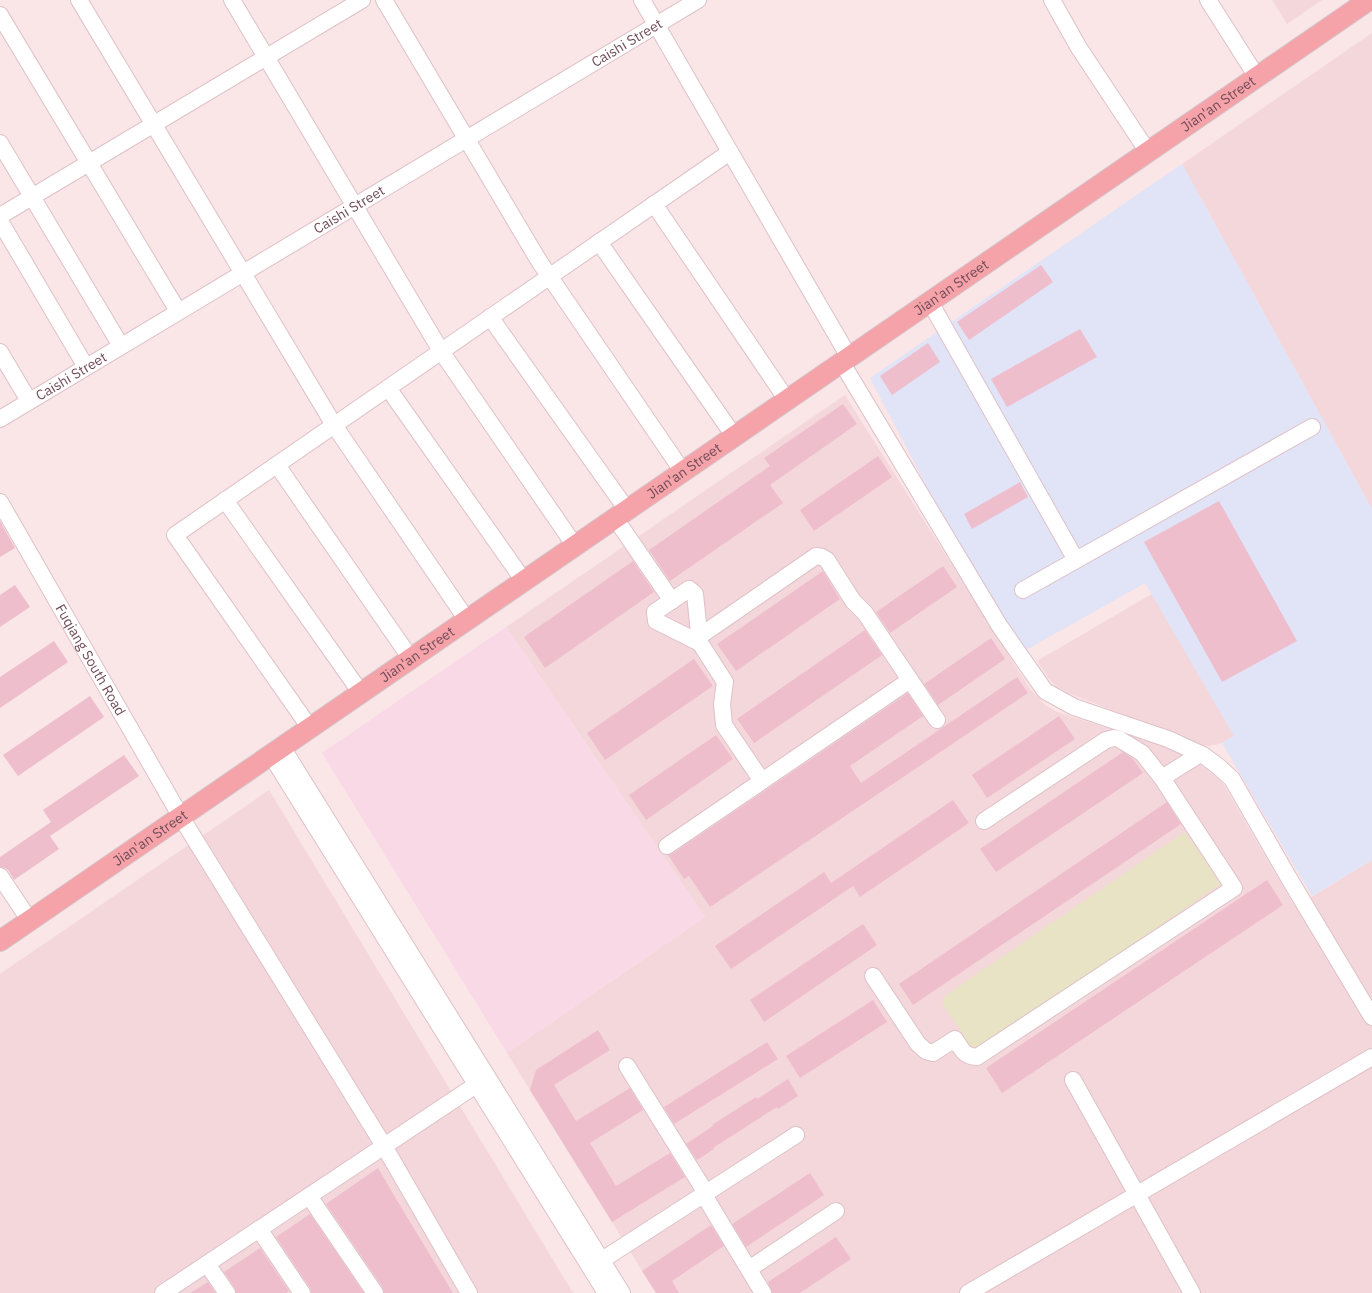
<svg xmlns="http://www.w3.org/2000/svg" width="1372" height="1293" font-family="'IBM Plex Sans',sans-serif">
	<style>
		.residential { fill: #f4d7db }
		.commercial { fill: #fad9e7 }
		.education { fill: #e1e3f7 }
		.green { fill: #e7e3c4 }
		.building { fill: #eebecd }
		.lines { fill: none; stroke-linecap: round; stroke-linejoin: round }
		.minor-casing { stroke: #dec1c8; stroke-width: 18 }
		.major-casing { stroke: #d2c6ca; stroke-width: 22 }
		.minor { stroke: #fff; stroke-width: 16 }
		.major { stroke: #f5a2a8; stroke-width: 20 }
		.labels { text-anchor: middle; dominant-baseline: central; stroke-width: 3.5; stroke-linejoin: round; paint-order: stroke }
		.street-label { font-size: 14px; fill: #714c59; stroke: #feeaec }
	</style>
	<rect width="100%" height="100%" fill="#fae5e7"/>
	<!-- residential -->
	<path class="residential" d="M 1272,0 L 1322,0 L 1287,24 Z
		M 1372,33 L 1372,509 L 1182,164 Z
		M 845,395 L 1030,689 L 1044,704 L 1057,712 L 1182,752 L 1221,780 L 1295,907 L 1372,860 L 1372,1293 L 656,1293 L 507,1053 L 705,917 L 506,627 Z
		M 1152,594 L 1235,736 L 1222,743 L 1209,746 L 1201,745 L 1068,693 L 1056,686 L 1048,678 L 1037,661 Z
		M 269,790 L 573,1293 L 0,1293 L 0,974 Z"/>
	<!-- commercial -->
	<path class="commercial" d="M 506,627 L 705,917 L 507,1053 L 322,753 Z"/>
	<!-- education -->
	<path class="education" d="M 1182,164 L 1372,509 L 1372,860 L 1312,896 L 1222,743 L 1234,736 L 1145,583 L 1026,650 L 1018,642 L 928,489 L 870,378 Z"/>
	<!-- green -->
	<path class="green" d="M 1185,832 L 1221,884 L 980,1048 L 971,1046 L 942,1003 L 946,995 Z"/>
	<!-- building -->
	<path class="building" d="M 1041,265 L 1053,282 L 969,340 L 957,322 Z
		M 1080,329 L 1097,357 L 1007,407 L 991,379 Z
		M 928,343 L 940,362 L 892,395 L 880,376 Z
		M 843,404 L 857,424 L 770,485 L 783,503 L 670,581 L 649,550 L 770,466 L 764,458 Z
		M 878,456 L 892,477 L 814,531 L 800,510 Z
		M 1020,482 L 1028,497 L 972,529 L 964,514 Z
		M 1219,501 L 1297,641 L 1222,682 L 1144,542 Z
		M 0,521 L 15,548 L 0,557 Z
		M 633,561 L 654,592 L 545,668 L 524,637 Z
		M 943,566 L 957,587 L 890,633 L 876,612 Z
		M 823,571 L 840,599 L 736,671 L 717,644 Z
		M 15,585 L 30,607 L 0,627 L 0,595 Z
		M 865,630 L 882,655 L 754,743 L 737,719 Z
		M 991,638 L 1005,659 L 938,705 L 924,684 Z
		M 54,641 L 68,662 L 0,708 L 0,677 Z
		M 694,659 L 713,686 L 605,760 L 587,733 Z
		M 1017,677 L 1028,693 L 710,907 L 689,876 L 684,879 L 668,855 L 672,854 L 908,693 L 923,716 L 850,766 L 861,783 Z
		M 90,696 L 104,717 L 18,776 L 3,755 Z
		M 1059,716 L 1075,739 L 987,798 L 972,775 Z
		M 716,735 L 733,759 L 646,820 L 629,795 Z
		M 1123,752 L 1133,759 L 1143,773 L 996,872 L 980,849 Z
		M 124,755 L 139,776 L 50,836 L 59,849 L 14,880 L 8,870 L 5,868 L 0,867 L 0,857 L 51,822 L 43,810 Z
		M 953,800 L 969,823 L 860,897 L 853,886 L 731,969 L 715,946 L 824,872 L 831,883 Z
		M 1167,802 L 1181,824 L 913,1005 L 899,984 Z
		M 1267,880 L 1283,905 L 1002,1093 L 986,1068 Z
		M 863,924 L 877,945 L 764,1022 L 750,1000 Z
		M 873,1000 L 887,1022 L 800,1078 L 786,1056 Z
		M 598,1030 L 610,1050 L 554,1085 L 576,1121 L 630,1088 L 643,1110 L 590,1143 L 616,1186 L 670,1153 L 685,1177 L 612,1222 L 530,1090 L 536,1070 Z
		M 767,1042 L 778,1059 L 674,1124 L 664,1107 Z
		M 788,1079 L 798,1096 L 778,1109 L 777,1107 L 713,1148 L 714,1149 L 697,1160 L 686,1144 L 713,1126 L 712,1125 L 756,1097 L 757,1099 Z
		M 378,1168 L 395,1197 L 453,1293 L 384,1293 L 383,1288 L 326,1204 Z
		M 810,1173 L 824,1195 L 746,1247 L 732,1224 Z
		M 310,1214 L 364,1293 L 311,1293 L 310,1288 L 276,1237 Z
		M 711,1225 L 724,1246 L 672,1281 L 679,1293 L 656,1293 L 642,1271 Z
		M 836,1237 L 851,1259 L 800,1293 L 772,1293 L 768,1282 Z
		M 260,1248 L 289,1291 L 286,1293 L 236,1293 L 235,1288 L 224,1272 Z
		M 208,1282 L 215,1293 L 190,1293 Z"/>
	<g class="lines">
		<!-- minor casing -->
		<g class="minor-casing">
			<g id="minor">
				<path d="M 79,0 L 334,425 L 467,620"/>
				<path d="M 232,0 L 441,351 L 575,546"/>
				<path d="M 384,0 L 539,261 L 683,472"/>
				<path d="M 642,0 L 849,357"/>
				<path d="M 1052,0 L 1079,48 L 1148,152"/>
				<path d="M 1208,0 L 1257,77"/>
				<path d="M 0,15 L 178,311"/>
				<path d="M 0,143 L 121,346"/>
				<path d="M 654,204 L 787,400"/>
				<path d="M 0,216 L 362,0"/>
				<path d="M 0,221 L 86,367"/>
				<path d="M 599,242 L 734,436"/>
				<path d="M 930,302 L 1076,560"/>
				<path d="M 490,317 L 627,510"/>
				<path d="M 0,352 L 29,401"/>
				<path d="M 842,363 L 999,625 L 1045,691 L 1074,707 L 1168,739 L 1203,755 L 1219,767 L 1232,779 L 1290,880 L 1372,1017"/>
				<path d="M 388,388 L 524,581"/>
				<path id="s1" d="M 0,419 L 698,0"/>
				<path d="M 277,465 L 411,659"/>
				<path d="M 225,500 L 361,693"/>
				<path id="s2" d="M 0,502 L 181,817 L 384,1146 L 469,1293"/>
				<path d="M 615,518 L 672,601"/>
				<path d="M 1023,590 L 1312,427"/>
				<path d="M 700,636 L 816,556 L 822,557 L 827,560 L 853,601 L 865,613 L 937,720"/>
				<path d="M 700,643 L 656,621 L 655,612 L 689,589 L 695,594 L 700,643 L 725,682 L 722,704 L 724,725 L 762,781"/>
				<path d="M 310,728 L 175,535 L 730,152"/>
				<path d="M 282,747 L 622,1293"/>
				<path d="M 271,755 L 606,1293"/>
				<path d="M 984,821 L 1106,740 L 1114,738 L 1119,739 L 1142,753 L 1162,778"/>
				<path d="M 667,846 L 910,680"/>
				<path d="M 0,876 L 30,921"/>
				<path d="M 873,976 L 918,1044 L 926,1051 L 933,1053 L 955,1039 C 962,1050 964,1056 977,1057 L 1234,888 L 1162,778 L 1200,754"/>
				<path d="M 627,1066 L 706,1193"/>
				<path d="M 1073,1080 L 1192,1293"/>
				<path d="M 704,1195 L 763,1293"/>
				<path d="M 309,1196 L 375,1293"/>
				<path d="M 259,1229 L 302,1293"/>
				<path d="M 602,1260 L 796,1135"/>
				<path d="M 207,1264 L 227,1293"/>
				<path d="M 749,1269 L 836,1211"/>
				<path d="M 163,1293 L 485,1079"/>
				<path d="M 968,1293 L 1372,1057"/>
			</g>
		</g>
		<!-- major casing -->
		<g class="major-casing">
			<g id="major">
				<path id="s3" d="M 0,941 L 1369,0"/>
			</g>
		</g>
		<!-- minor -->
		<use href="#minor" class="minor"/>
		<!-- major -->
		<use href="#major" class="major"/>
	</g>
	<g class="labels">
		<!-- street labels -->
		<g class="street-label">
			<text stroke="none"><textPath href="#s1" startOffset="731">Caishi Street</textPath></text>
			<text stroke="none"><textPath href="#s3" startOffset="1478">Jian'an Street</textPath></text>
			<text stroke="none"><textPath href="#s1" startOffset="407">Caishi Street</textPath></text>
			<text stroke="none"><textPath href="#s3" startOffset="1154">Jian'an Street</textPath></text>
			<text stroke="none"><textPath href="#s1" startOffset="83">Caishi Street</textPath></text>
			<text stroke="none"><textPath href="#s3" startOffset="830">Jian'an Street</textPath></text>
			<text stroke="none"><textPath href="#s3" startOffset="506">Jian'an Street</textPath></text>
			<text stroke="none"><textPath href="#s2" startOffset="182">Fuqiang South Road</textPath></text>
			<text stroke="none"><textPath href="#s3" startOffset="182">Jian'an Street</textPath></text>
		</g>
	</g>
</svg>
